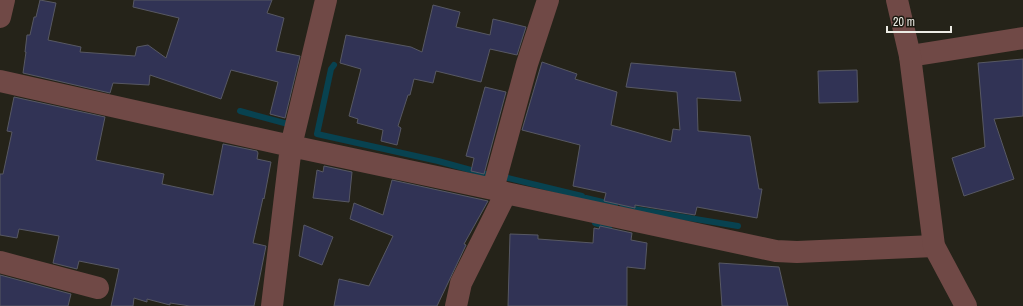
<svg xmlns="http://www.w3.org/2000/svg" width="1023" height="306" font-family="'Archivo Narrow',sans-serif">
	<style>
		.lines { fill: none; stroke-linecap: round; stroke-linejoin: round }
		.stream { stroke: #084250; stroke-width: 6 }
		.building { fill: #313355; stroke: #575863 }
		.minor { stroke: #704946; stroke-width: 22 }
		.tertiary { stroke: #704946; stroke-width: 22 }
	</style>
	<rect width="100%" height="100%" fill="#252319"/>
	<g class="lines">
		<!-- stream -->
		<path class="stream" d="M 334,65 L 331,69 L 317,134 L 438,161 L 489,175 L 493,174
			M 240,111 L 288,124
			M 504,177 L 582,196
			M 586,198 L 615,205
			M 622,207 L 738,226
			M 595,223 L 609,227"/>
	</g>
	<!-- building -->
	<path class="building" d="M 40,0 L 56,3 L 48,40 L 81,47 L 80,52 L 135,56 L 137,47 L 148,45 L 166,58 L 179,18 L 133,7 L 134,0 L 272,0 L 267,13 L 284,18 L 276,51 L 300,56 L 285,118 L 270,114 L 278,82 L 231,70 L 221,99 L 150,75 L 149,85 L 113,83 L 110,93 L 23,73 L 26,52 L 25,52 L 27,35 L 30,35 L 34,17 L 36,17 Z
		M 433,5 L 460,12 L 456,27 L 490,35 L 493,19 L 526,27 L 517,55 L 490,49 L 481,82 L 436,71 L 433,83 L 414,79 L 410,95 L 408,95 L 398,126 L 401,128 L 397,145 L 381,141 L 383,130 L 357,123 L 358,119 L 349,116 L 361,69 L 340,63 L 346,35 L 411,47 L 422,52 Z
		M 1023,59 L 1023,116 L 994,119 L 1014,179 L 964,196 L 952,158 L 985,147 L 978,63 Z
		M 542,62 L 577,74 L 575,79 L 617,92 L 611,125 L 671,142 L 673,129 L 680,130 L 677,92 L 626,87 L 631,63 L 735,72 L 741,101 L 697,98 L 698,131 L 750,136 L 759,189 L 762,189 L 757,218 L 697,207 L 695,215 L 635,205 L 635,208 L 604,201 L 606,193 L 573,186 L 580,145 L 522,130 Z
		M 857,70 L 858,102 L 819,103 L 818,71 Z
		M 485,87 L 506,92 L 484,174 L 471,171 L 474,158 L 466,156 Z
		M 14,97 L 105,117 L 96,160 L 164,174 L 162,184 L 213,195 L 223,144 L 257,151 L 258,153 L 257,159 L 271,162 L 264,199 L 263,198 L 253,243 L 266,246 L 254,306 L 190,306 L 170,303 L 170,305 L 147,299 L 147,302 L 134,298 L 133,306 L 111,306 L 119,269 L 79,261 L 77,269 L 53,263 L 59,236 L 19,229 L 17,238 L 0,235 L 0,174 L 3,174 L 12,132 L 7,131 Z
		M 324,166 L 352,172 L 349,202 L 313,198 L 317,170 L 323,172 Z
		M 392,180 L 488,201 L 464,244 L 466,245 L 437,306 L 334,306 L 339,279 L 369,286 L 393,236 L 350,219 L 354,203 L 383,215 Z
		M 304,225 L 333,237 L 322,265 L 299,256 Z
		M 600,226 L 632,233 L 631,240 L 647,243 L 645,269 L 627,267 L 627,306 L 508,306 L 510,234 L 538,235 L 538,239 L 593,243 L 594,228 L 599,229 Z
		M 719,263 L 779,267 L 788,306 L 722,306 Z
		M 0,275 L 71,294 L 68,306 L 0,306 Z"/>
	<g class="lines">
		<!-- minor -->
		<path class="minor" d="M 910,56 L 1023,38
			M 0,81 L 291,146 L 493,189 L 506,193 L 776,251 L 797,252 L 934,246
			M 493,189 L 527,64 L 548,0
			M 0,262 L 98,288
			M 272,306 L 291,146 L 326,0
			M 456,306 L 461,283 L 506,193"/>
		<!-- tertiary -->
		<path class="tertiary" d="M 897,0 L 910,56 L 934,246 L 966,306
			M 0,17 L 4,0"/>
	</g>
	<!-- scale -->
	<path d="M887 26v6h64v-6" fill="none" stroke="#ecebe4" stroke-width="2"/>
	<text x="893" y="26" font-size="12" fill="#ecebe4" stroke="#1b1910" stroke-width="3" paint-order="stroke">20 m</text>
</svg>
